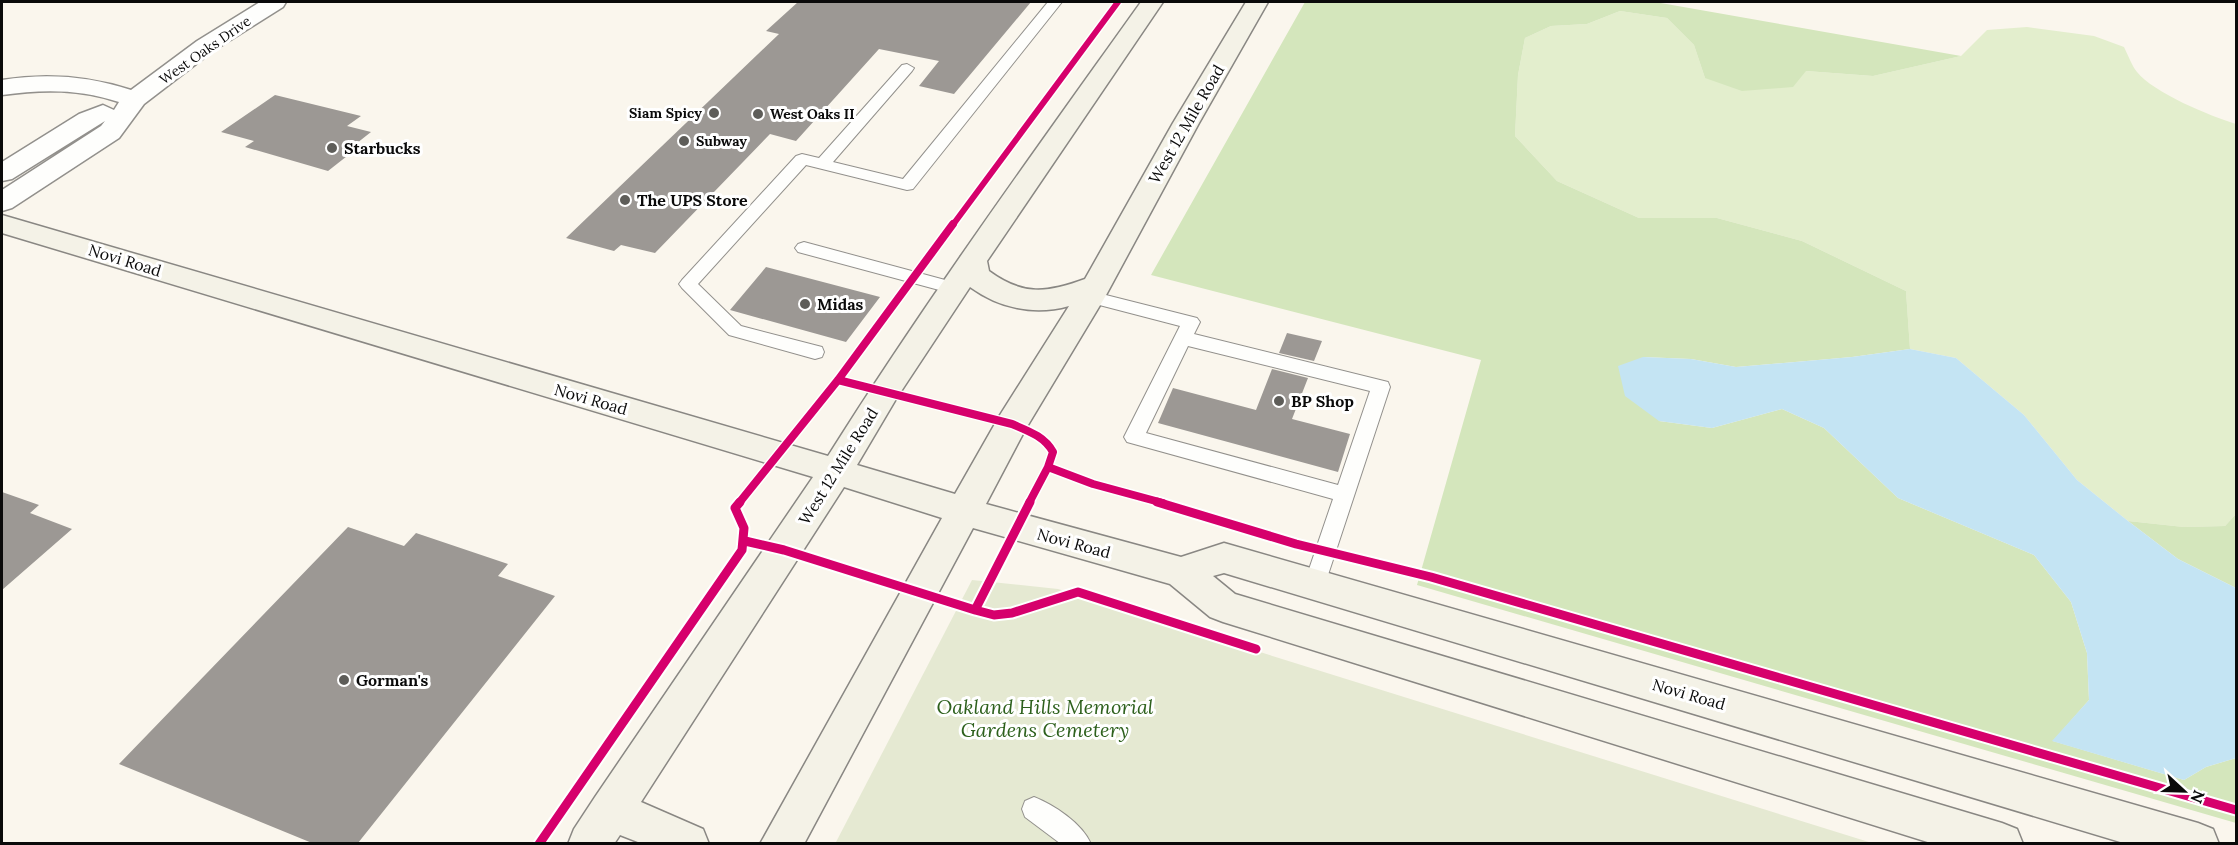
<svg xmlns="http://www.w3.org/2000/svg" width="2238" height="845" font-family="Lora,serif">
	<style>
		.green { fill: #e3eecd }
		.forest { fill: #d4e6bc }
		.cemetery { fill: #e5e9d2 }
		.water { fill: #c4e4f3 }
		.building { fill: #9c9894 }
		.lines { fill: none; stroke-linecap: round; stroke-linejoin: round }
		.lane-casing { stroke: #92908c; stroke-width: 2 }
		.street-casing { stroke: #92908c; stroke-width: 3 }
		.secondary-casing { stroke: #898783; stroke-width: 3 }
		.lane { fill: #fefefc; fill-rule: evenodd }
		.street { fill: #fefefc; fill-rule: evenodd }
		.secondary { fill: #f4f2e7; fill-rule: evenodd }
		.cycleway-far2-casing { stroke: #fff; stroke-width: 9 }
		.cycleway-far1-casing { stroke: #fff; stroke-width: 11 }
		.cycleway-casing { stroke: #fff; stroke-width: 13 }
		.cycleway-far2 { stroke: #d6006c; stroke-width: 6 }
		.cycleway-far1 { stroke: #d6006c; stroke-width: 8 }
		.cycleway { stroke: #d6006c; stroke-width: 9 }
		.poi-dot { fill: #5e5d59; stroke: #fff; stroke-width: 2 }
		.labels { text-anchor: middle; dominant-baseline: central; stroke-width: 6; stroke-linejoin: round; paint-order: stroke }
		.far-street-label { font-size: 14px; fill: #0a0a0a; stroke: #fff }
		.far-poi-label { font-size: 14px; font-weight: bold; fill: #0a0a0a; stroke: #fff; text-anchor: start }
		.street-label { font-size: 16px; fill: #0a0a0a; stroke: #fff }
		.poi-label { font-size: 16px; font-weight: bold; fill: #0a0a0a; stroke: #fff; text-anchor: start }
		.near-park-label { font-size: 20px; font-style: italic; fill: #2d601c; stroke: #fff }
	</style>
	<rect width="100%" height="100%" fill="#faf6ed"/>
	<!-- green -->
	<path class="green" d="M 1620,11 L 1667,18 L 1694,45 L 1705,78 L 1806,71 L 1873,76 L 1961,56 L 1987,30 L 2027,27 L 2094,36 L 2124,47 C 2128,55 2132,66 2137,72 C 2154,93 2210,116 2236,124 L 2236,514 L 2225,526 L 2184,527 L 2128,521 L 2077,480 L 2024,415 L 1956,358 L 1910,349 L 1906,291 L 1802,241 L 1717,218 L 1639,218 L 1557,181 L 1515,136 L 1518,75 L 1525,38 L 1551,26 L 1587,24 Z"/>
	<!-- forest -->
	<path class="forest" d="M 1305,2 L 1655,2 L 1961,56 L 1873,76 L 1806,71 L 1793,87 L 1742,91 L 1705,78 L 1694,45 L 1667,18 L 1620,11 L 1587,24 L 1551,26 L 1525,38 L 1518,75 L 1515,136 L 1557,181 L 1639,218 L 1717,218 L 1802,241 L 1906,291 L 1910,349 L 1852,357 L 1736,367 L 1691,359 L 1643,357 L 1659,421 L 1712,428 L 1782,409 L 1824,428 L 1898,498 L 2034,555 L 2071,602 L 2087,653 L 2089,700 L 2053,741 L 2184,780 L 2206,767 L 2236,758 L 2236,823 L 1417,585 L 1481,360 L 1151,275 Z
		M 2236,514 L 2236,588 L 2178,559 L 2128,521 L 2184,527 L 2225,526 Z"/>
	<!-- cemetery -->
	<path class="cemetery" d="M 972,580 L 1058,589 L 1872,843 L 835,844 Z"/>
	<!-- water -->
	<path class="water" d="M 1910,349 L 1956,358 L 2024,415 L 2077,480 L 2128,521 L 2178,559 L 2236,588 L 2236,758 L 2206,767 L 2184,780 L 2052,741 L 2089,700 L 2087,653 L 2071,602 L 2034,555 L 1898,498 L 1824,428 L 1782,409 L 1712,428 L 1659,421 L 1625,396 L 1618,366 L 1643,357 L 1691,359 L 1736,367 L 1852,357 Z"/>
	<!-- building -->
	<path class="building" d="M 798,2 L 1031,2 L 954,94 L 919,86 L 939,61 L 879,49 L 796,141 L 770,134 L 655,253 L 621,245 L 614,251 L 566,238 L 779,34 L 766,31 Z
		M 275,95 L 361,116 L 347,126 L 371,132 L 352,147 L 356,149 L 328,171 L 245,147 L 254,141 L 221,132 Z
		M 766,267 L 880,297 L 846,342 L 730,310 Z
		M 1287,333 L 1322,341 L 1314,361 L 1279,353 Z
		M 1272,369 L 1308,378 L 1292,419 L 1350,434 L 1338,472 L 1158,423 L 1173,388 L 1256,410 Z
		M 2,492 L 39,505 L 30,513 L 72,529 L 2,590 Z
		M 348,527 L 404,546 L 416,533 L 508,564 L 498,576 L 555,596 L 358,843 L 312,843 L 119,764 Z"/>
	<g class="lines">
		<!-- lane casing -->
		<g class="lane-casing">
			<path id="lane" d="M 1048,2 L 1062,2 L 913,189 L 907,190 L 806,165 L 698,284 L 741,326 L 822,347 L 824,352 L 822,357 L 815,359 L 729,335 L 682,288 L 679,284 L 682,280 L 796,156 L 802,154 L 819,158 L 902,65 L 907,64 L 914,68 L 912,71 L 833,162 L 903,179 Z
				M 804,242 L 960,284 L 963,288 L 960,292 L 954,294 L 798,252 L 795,248 L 798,244 Z
				M 1090,291 L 1197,318 L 1200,322 L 1194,334 L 1388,382 L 1390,387 L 1323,590 L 1315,593 L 1307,590 L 1304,584 L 1333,499 L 1127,442 L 1124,437 L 1180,326 L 1084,301 L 1081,297 L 1084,293 ZM 1188,346 L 1370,391 L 1338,485 L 1146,433 Z
				M 1034,797 C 1054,805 1082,823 1091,844 L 1061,844 L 1025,817 L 1022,809 L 1025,801 Z"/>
		</g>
		<!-- street casing -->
		<g class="street-casing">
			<path id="street" d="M 260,2 L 286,2 L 283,7 L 213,51 L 144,104 L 119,138 L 12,208 L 2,211 L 2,190 L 101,126 L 105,121 L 12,179 L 2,181 L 2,162 L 79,114 L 103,105 L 114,110 L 119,102 C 80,89 43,89 2,95 L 2,80 C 47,73 88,76 131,90 L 197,41 Z"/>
		</g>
		<!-- secondary casing -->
		<g class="secondary-casing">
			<path id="secondary" d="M 1141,2 L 1163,2 L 987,261 L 989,271 C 1023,296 1047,293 1085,279 L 1173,123 L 1246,2 L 1268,2 L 1199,123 L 1105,297 L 1025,430 L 986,504 L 1181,557 L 1224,543 L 2198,823 L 2213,829 L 2219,844 L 2127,844 L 1224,573 L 1213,576 L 1235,594 L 2002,823 L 2017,829 L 2023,844 L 1934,844 L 1223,622 L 1210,617 L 1170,584 L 973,528 L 804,844 L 760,844 L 942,518 L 844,487 L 641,802 L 703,829 L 709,844 L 643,844 L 620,835 L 614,844 L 568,844 L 574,829 L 595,797 L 813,477 L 2,233 L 2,215 L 828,456 C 926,300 1034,152 1141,2 ZM 970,287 C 999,308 1034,316 1069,306 L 1000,415 L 955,494 L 857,465 L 896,399 Z"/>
		</g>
		<!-- lane -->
		<use href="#lane" class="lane"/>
		<!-- street -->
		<use href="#street" class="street"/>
		<!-- secondary -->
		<use href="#secondary" class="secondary"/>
		<!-- cycleway-far2 casing -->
		<g class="cycleway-far2-casing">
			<path id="cycleway-far2" d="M 952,226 L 1118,2"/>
		</g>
		<!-- cycleway-far1 casing -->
		<g class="cycleway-far1-casing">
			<path id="cycleway-far1" d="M 838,380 L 1012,424 C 1028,431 1044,436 1053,452 L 1048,467 L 1093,484 L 1163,503
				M 739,503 L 838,380 L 953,224
				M 1029,503 L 1048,467"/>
		</g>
		<!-- cycleway casing -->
		<g class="cycleway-casing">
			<path id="cycleway" d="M 1157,502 L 1296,544 L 1431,577 L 2236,810
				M 745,541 L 784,550 L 975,610 L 1030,502
				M 975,610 L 994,615 L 1012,613 L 1078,592 L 1256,649
				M 539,844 L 742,550 L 744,528 L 735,508 L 740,502"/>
		</g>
		<!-- cycleway-far2 -->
		<use href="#cycleway-far2" class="cycleway-far2"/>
		<!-- cycleway-far1 -->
		<use href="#cycleway-far1" class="cycleway-far1"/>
		<!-- cycleway -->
		<use href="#cycleway" class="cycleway"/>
	</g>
	<!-- markers -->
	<g class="poi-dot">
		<circle cx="714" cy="113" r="6"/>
		<circle cx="758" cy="114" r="6"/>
		<circle cx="684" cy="141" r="6"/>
		<circle cx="332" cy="148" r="6"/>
		<circle cx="625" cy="200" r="6"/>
		<circle cx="805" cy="304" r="6"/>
		<circle cx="1279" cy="401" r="6"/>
		<circle cx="344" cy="680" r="6"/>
	</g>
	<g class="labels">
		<!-- far-street labels -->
		<g class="far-street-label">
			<text transform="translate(205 50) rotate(-35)">West Oaks Drive</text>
		</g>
		<!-- far-poi labels -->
		<g class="far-poi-label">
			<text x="702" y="113" text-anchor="end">Siam Spicy</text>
			<text x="770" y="114">West Oaks II</text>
			<text x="696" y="141">Subway</text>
		</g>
		<!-- street labels -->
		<g class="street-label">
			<text transform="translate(1186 124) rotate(-60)">West 12 Mile Road</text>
			<text transform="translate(125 260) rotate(17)">Novi Road</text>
			<text transform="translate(591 399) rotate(16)">Novi Road</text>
			<text transform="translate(838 466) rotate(-58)">West 12 Mile Road</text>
			<text transform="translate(1074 543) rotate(15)">Novi Road</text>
			<text transform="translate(1689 694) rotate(16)">Novi Road</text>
		</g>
		<!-- poi labels -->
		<g class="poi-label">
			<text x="344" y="148">Starbucks</text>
			<text x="637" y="200">The UPS Store</text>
			<text x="817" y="304">Midas</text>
			<text x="1291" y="401">BP Shop</text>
			<text x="356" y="680">Gorman's</text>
		</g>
		<!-- near-park labels -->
		<g class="near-park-label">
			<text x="1045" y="706">Oakland Hills Memorial<tspan x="1045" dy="23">Gardens Cemetery</tspan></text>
		</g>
	</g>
	<!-- border -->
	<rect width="2238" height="845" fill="none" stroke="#0a0a0a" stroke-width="6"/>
	<!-- north arrow -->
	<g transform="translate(2184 791) rotate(112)" stroke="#ffffff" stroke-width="4.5" paint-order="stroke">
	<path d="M0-4.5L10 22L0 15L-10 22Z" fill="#0a0a0a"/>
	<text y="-9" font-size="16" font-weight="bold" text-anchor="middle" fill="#0a0a0a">N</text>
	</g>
</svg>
